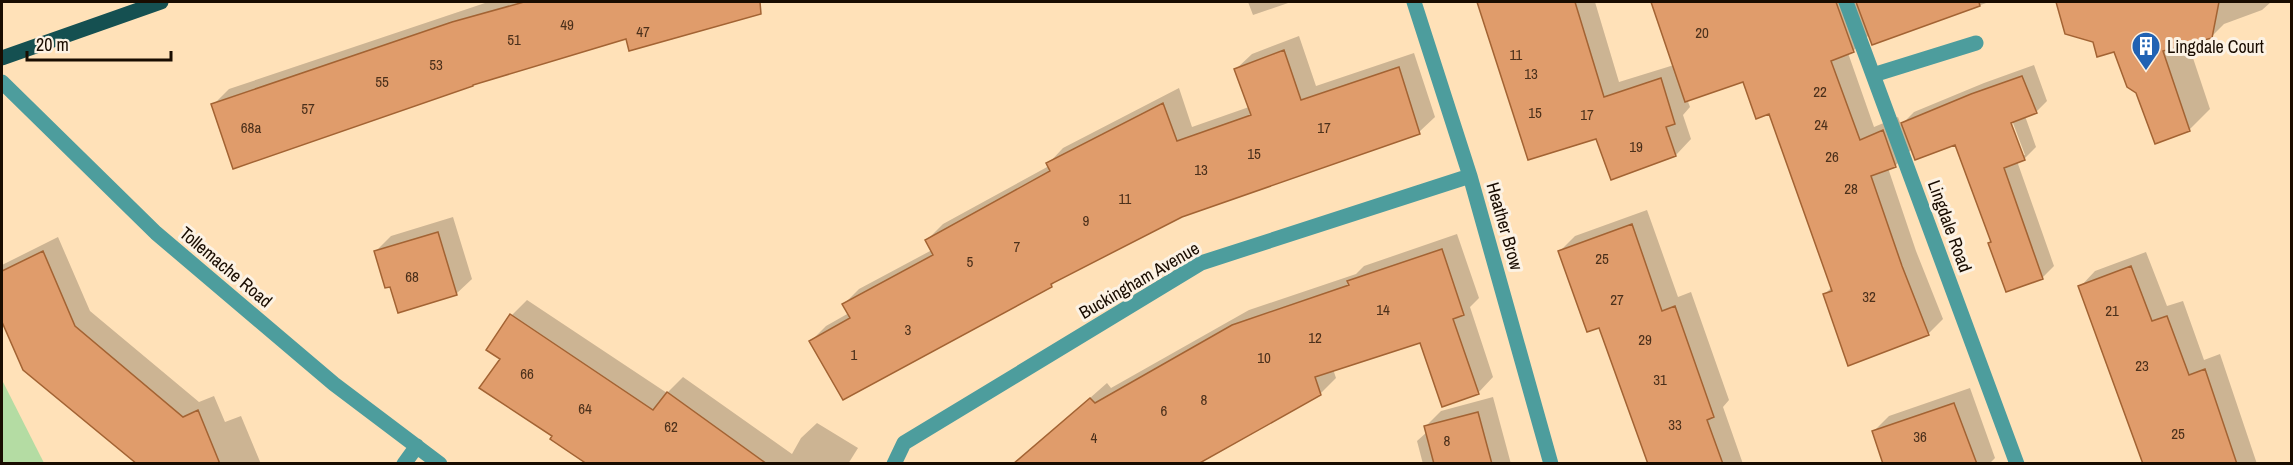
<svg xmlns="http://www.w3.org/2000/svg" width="2293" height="465" font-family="'Archivo Narrow',sans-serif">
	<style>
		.green { fill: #b4dca3 }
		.shadow { fill: #0003; fill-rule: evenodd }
		.building { fill: #e09c6b; stroke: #a36333; stroke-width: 1.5 }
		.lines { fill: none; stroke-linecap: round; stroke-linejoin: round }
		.minor { stroke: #4d9d9d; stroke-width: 15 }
		.major { stroke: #155051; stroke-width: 15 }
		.labels { text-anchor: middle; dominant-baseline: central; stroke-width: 6; stroke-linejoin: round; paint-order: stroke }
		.number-label { font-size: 15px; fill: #4b301b }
		.poi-label { font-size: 18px; fill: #190c00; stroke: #fcf2e4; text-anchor: start }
		.street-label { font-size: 18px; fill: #190c00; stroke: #fcf2e4 }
	</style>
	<rect width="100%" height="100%" fill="#ffe1b8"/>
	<!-- green -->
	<path class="green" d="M 2,380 L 44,463 L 2,463 Z"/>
	<!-- shadow -->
	<path class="shadow" d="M 488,2 L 756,3 L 627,37 L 213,105 L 229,89 Z
		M 1248,2 L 1291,2 L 1253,15 Z
		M 1478,2 L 1595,2 L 1619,82 L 1674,65 L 1666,2 L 1829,2 L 1830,3 L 1855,2 L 1856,4 L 1859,2 L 1989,2 L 1873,43 L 1870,34 L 1853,51 L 1848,53 L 1874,127 L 1898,117 L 1901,125 L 1914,112 L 1984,83 L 2034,65 L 2047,101 L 2036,112 L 2025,116 L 2036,147 L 2025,158 L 2017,161 L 2054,266 L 2042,278 L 1993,241 L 1956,143 L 1912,149 L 1896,165 L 1888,168 L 1916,251 L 1943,319 L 1928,334 L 1824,295 L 1832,287 L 1770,113 L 1744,80 L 1687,99 L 1690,107 L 1683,115 L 1691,139 L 1676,155 L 1612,178 L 1597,137 L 1529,158 ZM 2010,115 L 2025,155 L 2022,155 L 2007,116 Z
		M 2057,2 L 2271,2 L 2262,10 L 2224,24 L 2211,37 L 2188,43 L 2210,109 L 2189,130 L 2138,92 L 2115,50 L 2094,41 L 2066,33 Z
		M 1299,36 L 1316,86 L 1414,53 L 1435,117 L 1419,132 L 1182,215 L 1060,277 L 1051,286 L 811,341 L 826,326 L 849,313 L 844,304 L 859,289 L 932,250 L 927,240 L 943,224 L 1049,166 L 1048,164 L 1063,148 L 1179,88 L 1192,127 L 1249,107 L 1236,69 L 1252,54 Z
		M 1647,210 L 1678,297 L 1691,292 L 1729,400 L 1723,407 L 1743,464 L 1650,464 L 1600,326 L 1560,251 L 1575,236 Z
		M 453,217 L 472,279 L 456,294 L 375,252 L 391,236 Z
		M 1457,234 L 1479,298 L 1470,307 L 1493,377 L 1478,393 L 1421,341 L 1333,369 L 1336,378 L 1320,394 L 1022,458 L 1107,383 L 1111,388 L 1249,310 L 1356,274 L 1364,266 Z
		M 58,237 L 90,311 L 199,402 L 214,396 L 225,422 L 241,416 L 261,464 L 146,464 L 25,369 L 2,319 L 2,265 Z
		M 2146,252 L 2167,306 L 2183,301 L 2204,360 L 2220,354 L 2257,464 L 2144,464 L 2080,287 L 2095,271 Z
		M 527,300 L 667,393 L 683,377 L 792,454 L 801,438 L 817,423 L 858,448 L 848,464 L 608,464 L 502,358 L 512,315 Z
		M 1970,388 L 1995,458 L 1989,464 L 1885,464 L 1873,432 L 1889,416 Z
		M 1493,397 L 1511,464 L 1423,464 L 1417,441 L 1427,432 L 1425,427 L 1441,411 Z"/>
	<!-- building -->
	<path class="building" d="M 524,2 L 760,2 L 761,14 L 629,51 L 626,39 L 473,85 L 473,86 L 233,169 L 211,104 L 452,22 Z
		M 1477,2 L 1575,2 L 1604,97 L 1661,78 L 1675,124 L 1666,127 L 1676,156 L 1611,180 L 1596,139 L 1528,160 Z
		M 1651,2 L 1836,2 L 1854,52 L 1831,61 L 1860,140 L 1883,130 L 1896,167 L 1871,176 L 1902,266 L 1929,335 L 1848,366 L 1823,294 L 1832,291 L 1769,114 L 1756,119 L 1743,82 L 1685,102 Z
		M 1856,2 L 1979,2 L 1980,6 L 1872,45 Z
		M 2056,2 L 2219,2 L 2212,38 L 2163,51 L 2190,131 L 2155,144 L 2136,93 L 2127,87 L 2114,52 L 2097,57 L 2093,42 L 2065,34 Z
		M 1284,50 L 1301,100 L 1399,67 L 1420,134 L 1182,217 L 1051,284 L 1052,287 L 843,400 L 809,341 L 850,318 L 842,304 L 933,255 L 925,240 L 1050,171 L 1046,163 L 1163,103 L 1177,141 L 1251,115 L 1234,69 Z
		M 2022,76 L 2037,113 L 2011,123 L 2025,160 L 2004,168 L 2043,279 L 2006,292 L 1988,243 L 1991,242 L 1955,145 L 1915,160 L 1901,123 L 1971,94 Z
		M 1632,224 L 1662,311 L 1675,306 L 1714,417 L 1707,420 L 1723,464 L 1648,464 L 1599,328 L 1587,332 L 1558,251 Z
		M 438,232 L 457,295 L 398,313 L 390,287 L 385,288 L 374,251 Z
		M 1442,249 L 1464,315 L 1453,319 L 1479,394 L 1442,407 L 1420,343 L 1315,377 L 1321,395 L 1198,464 L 1013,464 L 1090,398 L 1095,403 L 1232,325 L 1349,285 L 1347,281 Z
		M 43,251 L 75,326 L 183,417 L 198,410 L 220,464 L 137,464 L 23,370 L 2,322 L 2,271 Z
		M 2131,266 L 2152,321 L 2167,316 L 2189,375 L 2205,369 L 2237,464 L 2143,464 L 2078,286 Z
		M 510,314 L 653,410 L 667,392 L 767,464 L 587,464 L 550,439 L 552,436 L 479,388 L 500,359 L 486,350 Z
		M 1954,403 L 1977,464 L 1883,464 L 1872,431 Z
		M 1478,412 L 1492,464 L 1434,464 L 1424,426 Z"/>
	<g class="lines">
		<!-- minor -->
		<path class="minor" d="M 1414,2 L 1470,176 L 1551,464
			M 1846,2 L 2017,464
			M 1873,75 L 1976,43
			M 2,82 L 156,233 L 334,384 L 440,464
			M 404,464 L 417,446
			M 894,464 L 904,443 L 1201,263 L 1470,176"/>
		<!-- major -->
		<path class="major" d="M 2,58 L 161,2"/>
	</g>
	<!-- icons -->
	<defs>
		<g id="building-pin" transform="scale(1.5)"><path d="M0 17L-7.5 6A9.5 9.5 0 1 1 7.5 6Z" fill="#2162b3" stroke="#fcf2e4"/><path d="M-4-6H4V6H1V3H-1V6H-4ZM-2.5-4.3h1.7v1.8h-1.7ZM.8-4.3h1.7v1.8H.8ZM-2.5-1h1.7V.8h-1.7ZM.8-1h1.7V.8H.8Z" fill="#fff"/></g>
	</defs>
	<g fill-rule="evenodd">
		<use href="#building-pin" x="2146" y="46"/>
	</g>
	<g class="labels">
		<!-- number labels -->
		<g class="number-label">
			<text x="567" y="24">49</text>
			<text x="643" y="31">47</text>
			<text x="1702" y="32">20</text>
			<text x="514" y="39">51</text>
			<text x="1516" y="54">11</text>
			<text x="436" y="64">53</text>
			<text x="1531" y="73">13</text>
			<text x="382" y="81">55</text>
			<text x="1820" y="91">22</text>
			<text x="308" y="108">57</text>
			<text x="1535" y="112">15</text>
			<text x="1587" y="114">17</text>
			<text x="1821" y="124">24</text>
			<text x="251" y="127">68a</text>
			<text x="1324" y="127">17</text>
			<text x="1636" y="146">19</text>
			<text x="1254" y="153">15</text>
			<text x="1832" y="156">26</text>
			<text x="1201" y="169">13</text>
			<text x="1851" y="188">28</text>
			<text x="1125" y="198">11</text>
			<text x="1086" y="220">9</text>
			<text x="1017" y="246">7</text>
			<text x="1602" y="258">25</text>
			<text x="970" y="261">5</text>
			<text x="412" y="276">68</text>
			<text x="1869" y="296">32</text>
			<text x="1617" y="299">27</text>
			<text x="1383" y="309">14</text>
			<text x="2112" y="310">21</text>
			<text x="908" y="329">3</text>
			<text x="1315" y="337">12</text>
			<text x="1645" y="339">29</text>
			<text x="854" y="354">1</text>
			<text x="1264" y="357">10</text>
			<text x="2142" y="365">23</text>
			<text x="527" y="373">66</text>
			<text x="1660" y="379">31</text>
			<text x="1204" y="399">8</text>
			<text x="585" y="408">64</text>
			<text x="1164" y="410">6</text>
			<text x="1675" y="424">33</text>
			<text x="671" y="426">62</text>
			<text x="2178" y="433">25</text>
			<text x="1920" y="436">36</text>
			<text x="1094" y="437">4</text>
			<text x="1447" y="440">8</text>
		</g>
		<!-- poi labels -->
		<g class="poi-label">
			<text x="2167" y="46">Lingdale Court</text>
		</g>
		<!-- street labels -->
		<g class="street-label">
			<text transform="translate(1505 226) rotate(74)">Heather Brow</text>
			<text transform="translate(1950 226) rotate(70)">Lingdale Road</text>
			<text transform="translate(226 267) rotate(40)">Tollemache Road</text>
			<text transform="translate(1139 280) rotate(-30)">Buckingham Avenue</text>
		</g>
	</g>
	<!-- border -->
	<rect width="2293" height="465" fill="none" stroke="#190c00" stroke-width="6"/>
	<!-- scale -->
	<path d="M27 51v9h144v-9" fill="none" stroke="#190c00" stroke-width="3"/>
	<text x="36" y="51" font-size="18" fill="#190c00" stroke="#fcf2e4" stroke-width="4.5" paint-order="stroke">20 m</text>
</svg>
